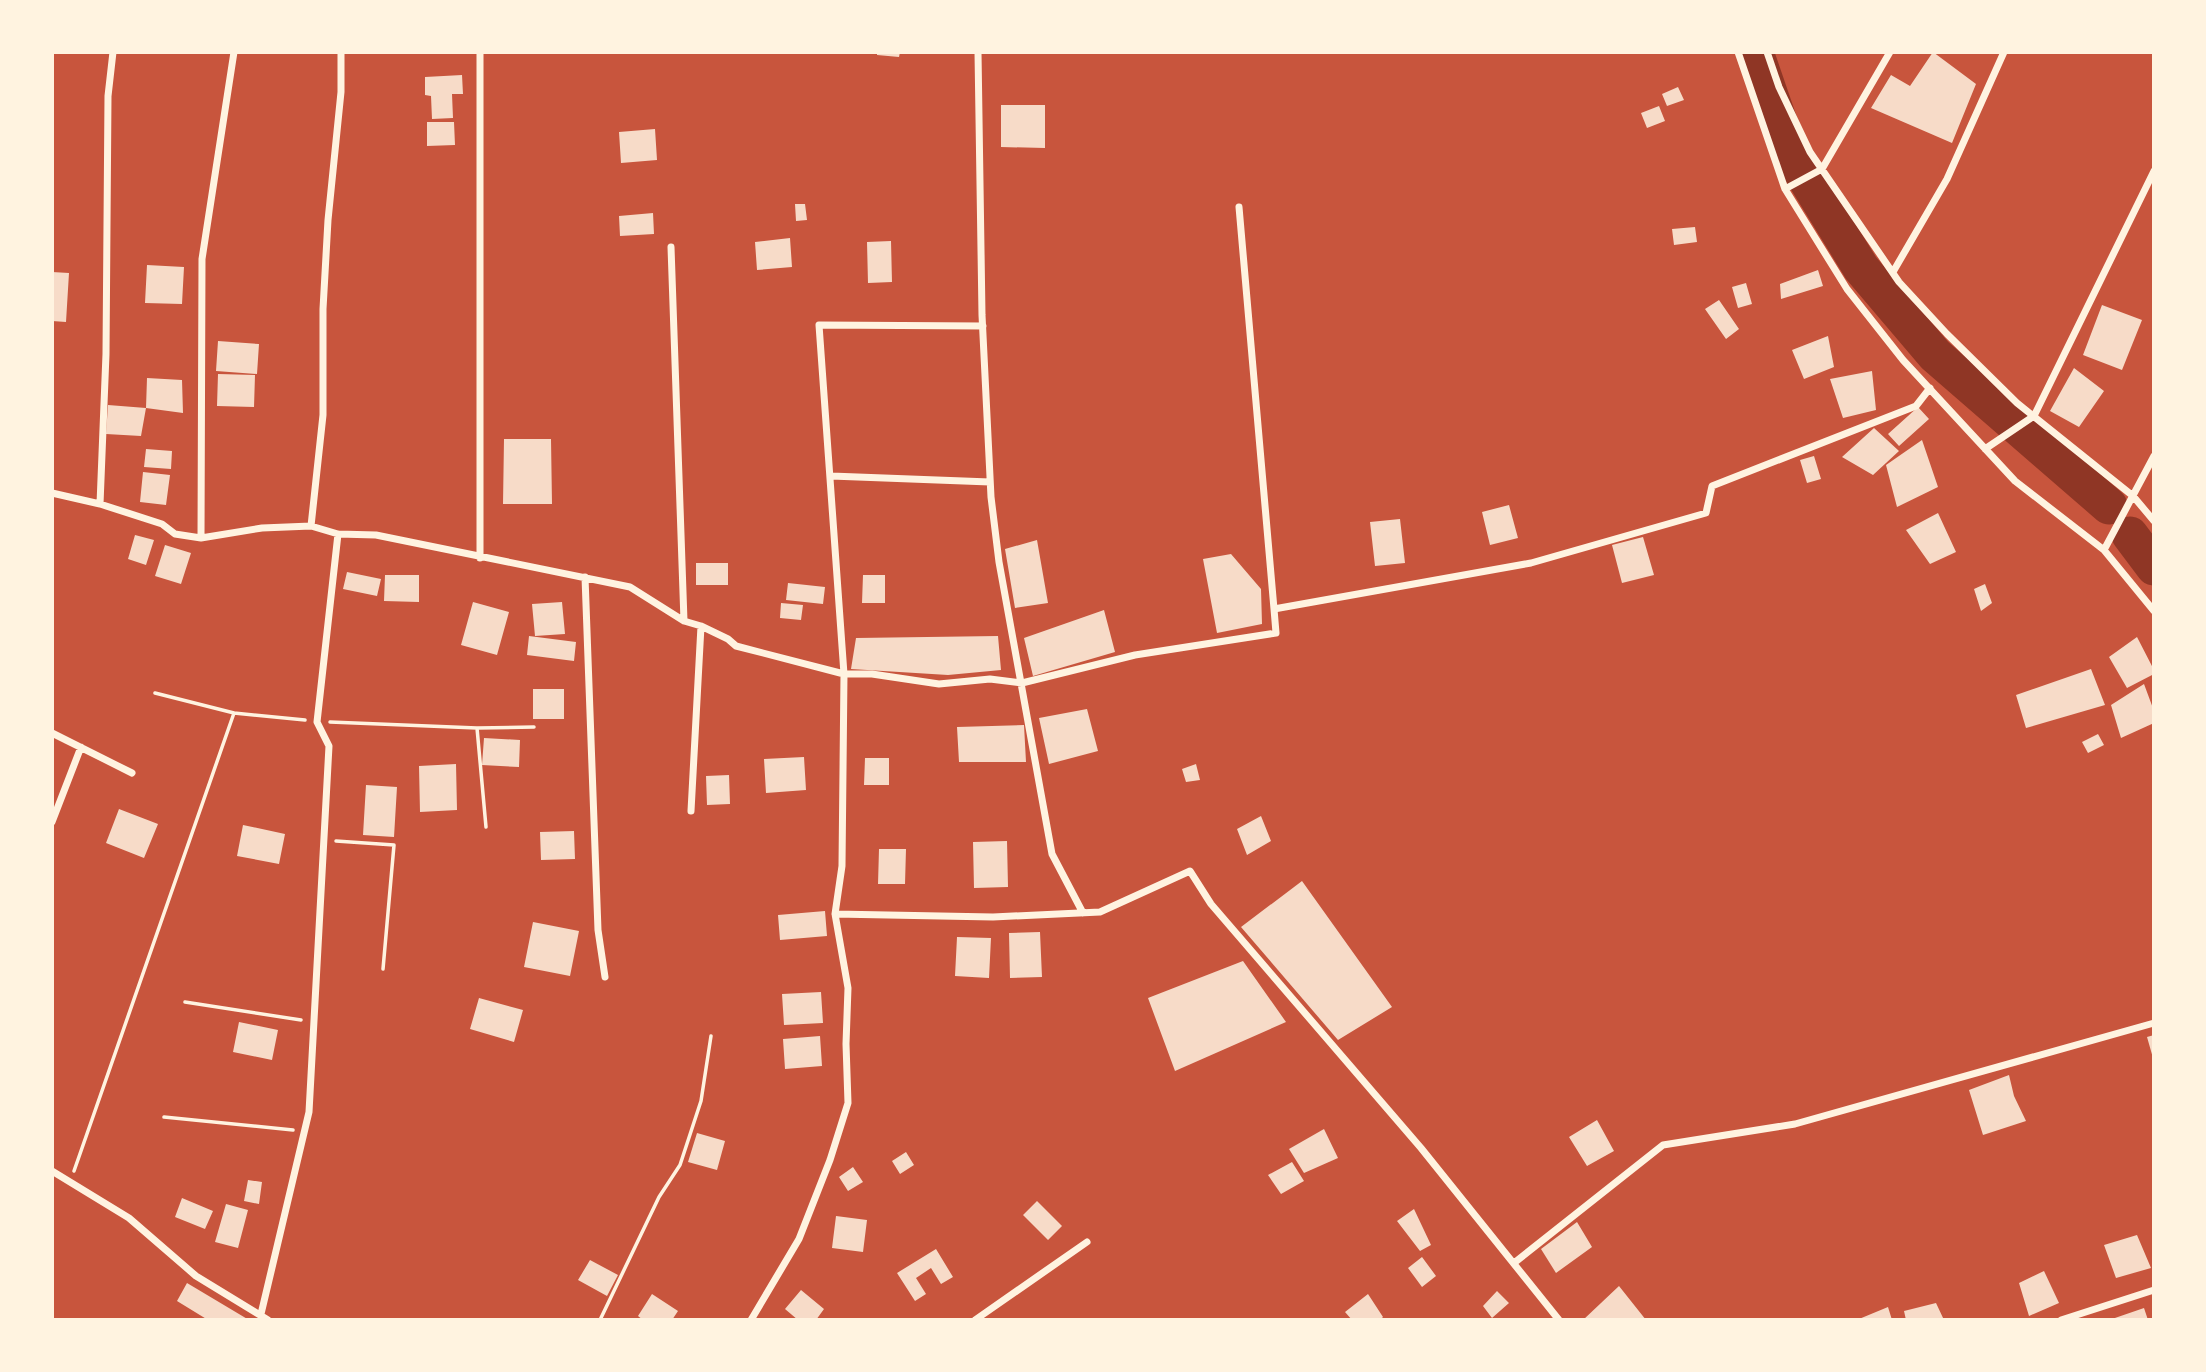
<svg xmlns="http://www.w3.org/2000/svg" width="2206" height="1372" font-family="'PT Sans',sans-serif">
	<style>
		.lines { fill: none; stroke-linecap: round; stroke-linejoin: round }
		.river { stroke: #8f3625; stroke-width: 37 }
		.building { fill: #f7dbc8 }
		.path { stroke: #fff3e0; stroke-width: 3.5 }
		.minor { stroke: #fff3e0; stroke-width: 7 }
	</style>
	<rect width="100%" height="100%" fill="#c8553d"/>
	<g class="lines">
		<!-- river -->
		<path class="river" d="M 1755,52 L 1789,151 L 1861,268 L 1935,355 L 2109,506
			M 2130,535 L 2154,567"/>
	</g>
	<!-- building -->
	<path class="building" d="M 877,52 L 900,52 L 899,57 L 877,55 Z
		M 1933,52 L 1976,84 L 1952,143 L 1871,108 L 1891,75 L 1910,86 Z
		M 462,75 L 463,94 L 452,94 L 453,118 L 432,119 L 431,96 L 425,95 L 425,77 Z
		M 1678,87 L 1684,100 L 1667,106 L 1662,94 Z
		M 1001,105 L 1045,105 L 1045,148 L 1001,147 Z
		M 1659,106 L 1665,121 L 1647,128 L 1641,113 Z
		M 427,122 L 454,122 L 455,145 L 427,146 Z
		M 655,129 L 657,160 L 621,163 L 619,132 Z
		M 795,204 L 805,204 L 807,220 L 796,221 Z
		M 653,213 L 654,234 L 620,236 L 619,216 Z
		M 1695,227 L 1697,242 L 1674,245 L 1672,229 Z
		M 790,238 L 792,267 L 757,270 L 755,242 Z
		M 891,241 L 892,282 L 868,283 L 867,242 Z
		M 147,265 L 184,267 L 182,304 L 145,303 Z
		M 1818,270 L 1823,286 L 1781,299 L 1780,284 Z
		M 52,272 L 69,273 L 66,322 L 52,321 Z
		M 1746,283 L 1752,304 L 1738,308 L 1732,287 Z
		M 1719,300 L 1739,329 L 1726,339 L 1705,309 Z
		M 2102,305 L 2142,320 L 2122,370 L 2083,355 Z
		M 1828,336 L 1834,367 L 1804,379 L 1792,350 Z
		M 218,341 L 259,344 L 257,374 L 216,371 Z
		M 2074,368 L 2104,391 L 2079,427 L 2050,411 Z
		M 1872,371 L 1876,410 L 1843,418 L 1830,379 Z
		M 218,374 L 255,375 L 254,407 L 217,406 Z
		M 147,378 L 182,380 L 183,413 L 146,408 L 141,436 L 106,434 L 108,405 L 146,408 Z
		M 1918,407 L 1929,419 L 1899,446 L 1888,434 Z
		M 1874,428 L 1899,451 L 1873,475 L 1842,457 Z
		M 504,439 L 551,439 L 552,504 L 503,504 Z
		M 1922,440 L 1938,487 L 1897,507 L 1886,465 Z
		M 146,449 L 172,451 L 171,469 L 144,467 Z
		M 1814,456 L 1821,479 L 1807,483 L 1800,460 Z
		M 143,472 L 170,475 L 166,505 L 140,502 Z
		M 1509,505 L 1518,538 L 1490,545 L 1482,512 Z
		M 1938,513 L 1956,552 L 1930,564 L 1906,530 Z
		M 1400,519 L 1405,563 L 1375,566 L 1370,522 Z
		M 135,535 L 154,540 L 146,565 L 128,559 Z
		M 1643,537 L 1654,575 L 1622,583 L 1612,545 Z
		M 1037,540 L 1048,603 L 1015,608 L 1005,549 Z
		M 165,545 L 191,553 L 181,584 L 155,576 Z
		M 1231,554 L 1261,589 L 1262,624 L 1217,633 L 1203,559 Z
		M 696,563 L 728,563 L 728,585 L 696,585 Z
		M 347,572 L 381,579 L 377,596 L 343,589 Z
		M 385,575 L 419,575 L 419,602 L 384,601 Z
		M 863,575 L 885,575 L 885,603 L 862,603 Z
		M 788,583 L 825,587 L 823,604 L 786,600 Z
		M 1985,584 L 1992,603 L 1981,611 L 1974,589 Z
		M 473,602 L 509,612 L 497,655 L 461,645 Z
		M 562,602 L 565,634 L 535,636 L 532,604 Z
		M 781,603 L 803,605 L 801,620 L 780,618 Z
		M 1104,610 L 1115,652 L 1033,676 L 1024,638 Z
		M 529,636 L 576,642 L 574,661 L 527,655 Z
		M 998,636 L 1001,670 L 948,675 L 851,669 L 856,638 Z
		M 2137,637 L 2154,670 L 2154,674 L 2127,688 L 2109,657 Z
		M 2091,669 L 2105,705 L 2026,728 L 2016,695 Z
		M 2144,684 L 2154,711 L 2154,723 L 2121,738 L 2111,705 Z
		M 533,689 L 564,689 L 564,719 L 533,719 Z
		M 1087,709 L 1098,751 L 1049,764 L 1039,718 Z
		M 1024,725 L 1026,762 L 959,762 L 957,727 Z
		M 2098,734 L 2104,745 L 2088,753 L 2082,742 Z
		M 484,738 L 520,740 L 519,767 L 482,765 Z
		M 804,757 L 806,790 L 766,793 L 764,759 Z
		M 865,758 L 889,758 L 889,785 L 864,785 Z
		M 456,764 L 457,810 L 420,812 L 419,766 Z
		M 1196,764 L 1200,780 L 1186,782 L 1182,769 Z
		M 729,775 L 730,804 L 707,805 L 706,776 Z
		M 366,785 L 397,787 L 394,837 L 363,835 Z
		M 119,809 L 158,824 L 144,858 L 106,843 Z
		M 1261,816 L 1271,841 L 1247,855 L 1237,829 Z
		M 243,825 L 285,834 L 279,864 L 237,856 Z
		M 574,831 L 575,859 L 541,860 L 540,832 Z
		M 1007,841 L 1008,887 L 974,888 L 973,842 Z
		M 879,849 L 906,849 L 905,884 L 878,884 Z
		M 1302,881 L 1392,1007 L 1338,1040 L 1241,927 Z
		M 825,911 L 827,936 L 780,940 L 778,915 Z
		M 533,922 L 579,931 L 570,976 L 524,967 Z
		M 1040,932 L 1042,977 L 1010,978 L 1009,933 Z
		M 957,937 L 991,938 L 989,978 L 955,976 Z
		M 1243,961 L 1286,1022 L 1175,1071 L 1148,998 Z
		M 821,992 L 823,1023 L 784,1025 L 782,994 Z
		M 479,998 L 523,1010 L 514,1042 L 470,1029 Z
		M 239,1022 L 278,1030 L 272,1060 L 233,1052 Z
		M 2154,1035 L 2154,1058 L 2153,1058 L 2147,1037 Z
		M 820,1036 L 822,1066 L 785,1069 L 783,1039 Z
		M 2009,1075 L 2014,1096 L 2026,1121 L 1983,1135 L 1969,1090 Z
		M 1597,1120 L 1614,1151 L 1587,1166 L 1569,1137 Z
		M 1324,1129 L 1338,1158 L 1304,1173 L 1289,1149 Z
		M 697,1133 L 725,1141 L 717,1170 L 688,1162 Z
		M 906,1152 L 914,1165 L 900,1174 L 892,1161 Z
		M 1292,1162 L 1304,1181 L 1281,1194 L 1268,1175 Z
		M 853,1167 L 863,1182 L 848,1191 L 839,1177 Z
		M 248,1180 L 262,1182 L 259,1204 L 244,1201 Z
		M 182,1198 L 213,1211 L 205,1229 L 175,1217 Z
		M 1037,1201 L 1062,1226 L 1048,1240 L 1023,1215 Z
		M 226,1204 L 248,1210 L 238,1248 L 215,1242 Z
		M 1414,1209 L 1431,1245 L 1420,1251 L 1397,1221 Z
		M 836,1216 L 867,1220 L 863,1252 L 832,1248 Z
		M 1577,1222 L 1592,1247 L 1556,1273 L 1541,1249 Z
		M 2137,1235 L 2151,1268 L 2116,1278 L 2104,1245 Z
		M 936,1249 L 953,1277 L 941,1284 L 931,1268 L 916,1278 L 926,1294 L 915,1301 L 897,1273 Z
		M 1422,1257 L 1436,1276 L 1422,1287 L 1408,1268 Z
		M 590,1260 L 618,1275 L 607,1296 L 578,1280 Z
		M 2044,1271 L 2059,1303 L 2029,1316 L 2019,1283 Z
		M 187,1283 L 249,1320 L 208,1320 L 177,1301 Z
		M 1619,1286 L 1646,1320 L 1583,1320 Z
		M 801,1290 L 824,1309 L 816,1320 L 798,1320 L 785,1309 Z
		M 1497,1291 L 1509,1303 L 1492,1318 L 1483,1306 Z
		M 652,1294 L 678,1311 L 672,1320 L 643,1320 L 638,1316 Z
		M 1368,1294 L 1383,1317 L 1380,1320 L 1352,1320 L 1345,1312 Z
		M 1936,1303 L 1944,1320 L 1906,1320 L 1904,1311 Z
		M 1888,1307 L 1892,1320 L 1859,1320 L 1859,1319 Z
		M 2144,1308 L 2148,1320 L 2112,1320 L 2112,1319 Z"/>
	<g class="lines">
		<!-- path -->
		<path class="path" d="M 155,693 L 234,713
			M 330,722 L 477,728 L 486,827
			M 477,728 L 534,727
			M 336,841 L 394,845 L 383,969
			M 185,1002 L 301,1020
			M 164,1117 L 293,1130
			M 74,1171 L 234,713 L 305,720
			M 600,1320 L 659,1197 L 680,1165 L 701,1101 L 711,1036"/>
		<!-- minor -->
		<path class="minor" d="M 978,52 L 982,315 L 991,497 L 999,562 L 1052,854 L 1083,913
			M 1738,52 L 1785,189 L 1847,289 L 1903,360 L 2015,481 L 2104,550 L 2154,611
			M 1767,52 L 1779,87 L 1810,152 L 1899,282 L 1947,334 L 2017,403 L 2133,496 L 2154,521
			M 1785,189 L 1822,169 L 1890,52
			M 1239,207 L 1274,609
			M 671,247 L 684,621
			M 1893,272 L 1947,179 L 2004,52
			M 1985,449 L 2034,416 L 2154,171
			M 831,476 L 990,482
			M 52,493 L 100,504 L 162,524 L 175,534 L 201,538 L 262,528 L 311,526 L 338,534 L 376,535 L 630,587 L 684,621 L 701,626 L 728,639 L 736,646 L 844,674 L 872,674 L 939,684 L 990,679 L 1022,683 L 1135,655 L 1276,633 L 1274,609 L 1531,563 L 1706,513 L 1712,486 L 1916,406 L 1930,388
			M 100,504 L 106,354 L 108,96 L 113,52
			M 311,526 L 323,415 L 323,309 L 328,220 L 341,92 L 341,52
			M 201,538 L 202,259 L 234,52
			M 2104,550 L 2154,456
			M 480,558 L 480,52
			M 585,577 L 598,930 L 605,977
			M 52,733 L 132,773
			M 691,811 L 701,626
			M 52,822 L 81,747
			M 835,914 L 993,917 L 1100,912 L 1190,871 L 1211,904 L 1421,1148 L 1559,1320
			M 52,1171 L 129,1218 L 196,1276 L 268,1320
			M 1514,1263 L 1663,1145 L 1795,1124 L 2154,1023
			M 261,1314 L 309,1112 L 329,746 L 317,722 L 338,534
			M 751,1320 L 799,1239 L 830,1160 L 848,1103 L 846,1044 L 848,988 L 835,914 L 842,866 L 844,674 L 819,325 L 983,326
			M 975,1320 L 1087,1242
			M 2061,1320 L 2154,1290"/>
	</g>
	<!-- border -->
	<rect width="2206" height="1372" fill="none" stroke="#fff3e0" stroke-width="108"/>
</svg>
